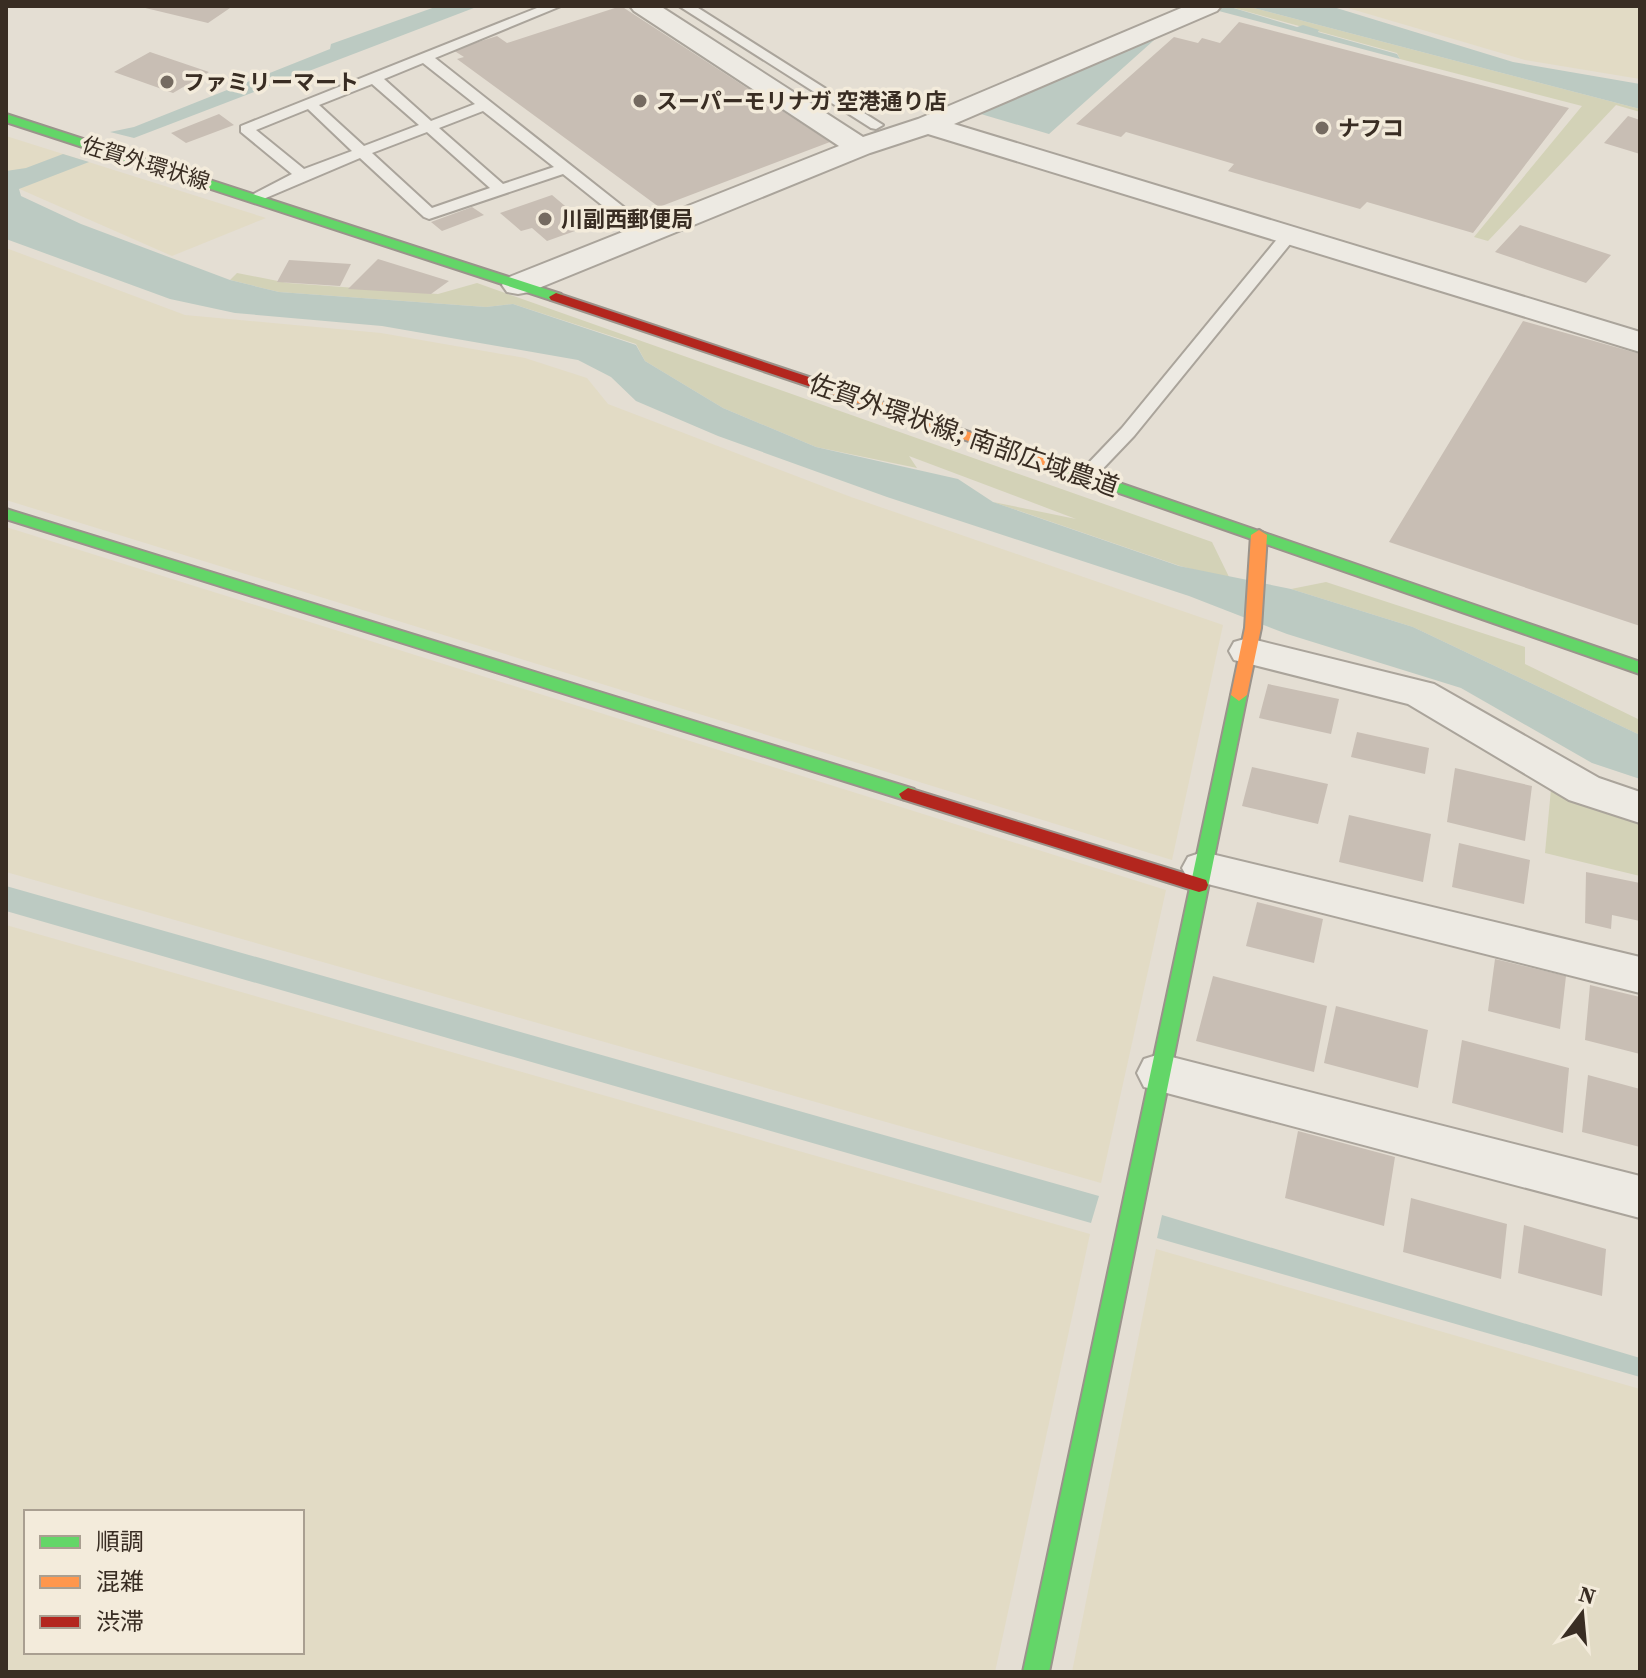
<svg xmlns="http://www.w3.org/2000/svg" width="1646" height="1678" font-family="'Source Serif 4','Noto Sans JP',serif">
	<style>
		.farmland { fill: #e2dbc5; fill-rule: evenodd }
		.green { fill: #d3d2b7 }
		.water { fill: #bccac2 }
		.building { fill: #c8beb4 }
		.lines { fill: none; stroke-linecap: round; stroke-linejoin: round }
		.lane-casing { stroke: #aaa49b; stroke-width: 4 }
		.street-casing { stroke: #aaa49b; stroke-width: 4 }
		.fast-casing { stroke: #9a938b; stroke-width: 4 }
		.slow-casing { stroke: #9a938b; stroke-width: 4 }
		.jam-casing { stroke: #9a938b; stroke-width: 4 }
		.lane { fill: #edeae3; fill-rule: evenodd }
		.street { fill: #edeae3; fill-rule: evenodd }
		.fast { fill: #63d668; fill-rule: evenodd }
		.slow { fill: #ff974d; fill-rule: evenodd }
		.jam { fill: #b3261e; fill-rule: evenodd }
		.poi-dot { fill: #756b61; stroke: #f3ebdb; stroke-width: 3 }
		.labels { text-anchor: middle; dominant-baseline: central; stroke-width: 7; stroke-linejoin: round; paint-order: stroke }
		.far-poi-label { font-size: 22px; font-weight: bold; fill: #392d23; stroke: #f3ebdb; text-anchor: start }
		.far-street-label { font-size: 22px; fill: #392d23; stroke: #f3ebdb }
		.street-label { font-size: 26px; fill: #392d23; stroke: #f3ebdb }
	</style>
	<rect width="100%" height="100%" fill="#e4ded3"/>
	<!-- farmland -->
	<path class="farmland" d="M 1341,6 L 1640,6 L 1640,79 L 1525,60 Z
		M 6,136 L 266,218 L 172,256 L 6,183 Z
		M 6,248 L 185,315 L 381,333 L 525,358 L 587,378 L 608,404 L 851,497 L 1223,625 L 1172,860 L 6,500 Z
		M 6,527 L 1166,890 L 1101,1183 L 6,872 Z
		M 6,925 L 1090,1234 L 995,1672 L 6,1672 ZM 302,1512 L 302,1652 L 26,1652 L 26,1512 Z
		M 1156,1249 L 1640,1389 L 1640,1672 L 1072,1672 Z"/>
	<!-- green -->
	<path class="green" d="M 1227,6 L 1246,6 L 1640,109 L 1640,112 L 1616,105 L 1488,241 L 1474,237 L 1582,106 L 1400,59 L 1397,53 Z
		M 237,273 L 288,283 L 438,294 L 477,283 L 1212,542 L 1230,579 L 1180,566 L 993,502 L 1076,519 L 909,456 L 917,468 L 816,447 L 723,408 L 645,361 L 636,344 L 513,304 L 486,307 L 279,292 L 230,280 Z
		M 1326,582 L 1525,647 L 1525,664 L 1640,720 L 1640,735 L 1413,627 L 1291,589 Z
		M 1551,789 L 1640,824 L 1640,876 L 1545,853 Z"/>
	<!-- water -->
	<path class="water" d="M 438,6 L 479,6 L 134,138 L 110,132 L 134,127 L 330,49 L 331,44 Z
		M 1227,6 L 1297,27 L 1303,25 L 1319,30 L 1318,32 L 1397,54 L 1400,59 L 1215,10 Z
		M 1246,6 L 1330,6 L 1513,62 L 1640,84 L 1640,109 Z
		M 1162,33 L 1049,134 L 974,112 Z
		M 63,154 L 89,162 L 19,189 L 21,196 L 81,224 L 230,280 L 279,292 L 486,307 L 513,304 L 636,345 L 645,361 L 723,408 L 816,447 L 958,479 L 993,502 L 1179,566 L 1291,589 L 1413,627 L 1640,735 L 1640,779 L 1592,763 L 1461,688 L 1287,634 L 1189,596 L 887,497 L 718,436 L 636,401 L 611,377 L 578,360 L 382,326 L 235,313 L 170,299 L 6,239 L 6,171 L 26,168 Z
		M 6,886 L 1099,1196 L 1091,1223 L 6,911 Z
		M 1162,1215 L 1640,1358 L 1640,1377 L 1157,1238 Z"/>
	<!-- building -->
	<path class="building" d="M 137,6 L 233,6 L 208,23 Z
		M 621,6 L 830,142 L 659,207 L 457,59 L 464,57 L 453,50 L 497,36 L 507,43 Z
		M 1239,22 L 1569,108 L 1473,233 L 1367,202 L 1360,209 L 1228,171 L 1234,164 L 1126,132 L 1121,137 L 1076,124 L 1174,37 L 1198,43 L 1202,38 L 1220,43 Z
		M 150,52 L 209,72 L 173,93 L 114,72 Z
		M 219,114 L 234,125 L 186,143 L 171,133 Z
		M 1628,116 L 1640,120 L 1640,154 L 1604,143 Z
		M 552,195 L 589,226 L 547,241 L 532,228 L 521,231 L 500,213 Z
		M 472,207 L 484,215 L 442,231 L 431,222 Z
		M 1520,225 L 1611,255 L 1586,283 L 1495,252 Z
		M 378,259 L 449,281 L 431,294 L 348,289 Z
		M 289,260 L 351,264 L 340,286 L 277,282 Z
		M 1523,321 L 1640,354 L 1640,626 L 1389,542 Z
		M 1268,684 L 1339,699 L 1331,734 L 1259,718 Z
		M 1357,732 L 1429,748 L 1425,774 L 1351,757 Z
		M 1252,767 L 1328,784 L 1318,824 L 1242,806 Z
		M 1455,768 L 1532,786 L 1525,841 L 1447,822 Z
		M 1349,815 L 1431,834 L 1423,882 L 1339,862 Z
		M 1459,843 L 1530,860 L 1524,904 L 1452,887 Z
		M 1586,872 L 1640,883 L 1640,921 L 1612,915 L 1611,929 L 1585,923 Z
		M 1257,902 L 1323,919 L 1314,963 L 1246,946 Z
		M 1495,959 L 1566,976 L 1560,1029 L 1488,1011 Z
		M 1213,976 L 1327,1006 L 1314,1072 L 1196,1041 Z
		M 1590,985 L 1640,997 L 1640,1054 L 1585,1040 Z
		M 1336,1006 L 1428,1030 L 1418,1088 L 1324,1063 Z
		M 1462,1040 L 1569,1068 L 1563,1133 L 1452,1103 Z
		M 1588,1075 L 1640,1089 L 1640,1147 L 1582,1132 Z
		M 1298,1131 L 1395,1157 L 1384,1226 L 1285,1198 Z
		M 1411,1198 L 1507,1224 L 1501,1279 L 1403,1252 Z
		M 1524,1225 L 1606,1249 L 1602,1296 L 1518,1273 Z"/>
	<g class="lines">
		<!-- lane casing -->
		<g class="lane-casing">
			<path id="lane" d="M 542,6 L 561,6 L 435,58 L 654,231 L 654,237 L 642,237 L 563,174 L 429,219 L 424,217 L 360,158 L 261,200 L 251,200 L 248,197 L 292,174 L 241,132 L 241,126 ZM 423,63 L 475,104 L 431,121 L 384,79 ZM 372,84 L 419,125 L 364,146 L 319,105 ZM 308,109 L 352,151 L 304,169 L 256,130 ZM 483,111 L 554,167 L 503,184 L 439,128 ZM 427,132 L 490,188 L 432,208 L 372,153 Z
				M 679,6 L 695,6 L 883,125 L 876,129 L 871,128 Z
				M 1289,230 L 1297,235 L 1295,238 L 1134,436 L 1092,480 L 1080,480 L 1077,476 L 1080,472 L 1122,428 L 1283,232 Z"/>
		</g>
		<!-- street casing -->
		<g class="street-casing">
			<path id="street" d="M 630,6 L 660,6 L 863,137 L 918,119 L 1186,6 L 1221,6 L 1217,11 L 954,124 L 1640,332 L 1640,352 L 928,134 L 870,153 L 529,292 L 518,294 L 507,292 L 502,285 L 507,278 L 839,146 L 634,11 Z
				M 1248,638 L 1434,684 L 1599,778 L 1640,792 L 1640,823 L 1569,800 L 1408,704 L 1234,660 L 1229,651 L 1234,642 Z
				M 1203,852 L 1640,957 L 1640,993 L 1188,879 L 1182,868 L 1188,857 Z
				M 1160,1054 L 1640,1176 L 1640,1218 L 1144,1087 L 1137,1073 L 1144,1059 Z"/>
		</g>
		<!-- fast casing -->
		<g class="fast-casing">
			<path id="fast" d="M 6,114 L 561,294 L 563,297 L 561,300 L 551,300 L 6,122 Z
				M 1061,463 L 1640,662 L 1640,674 L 1056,471 L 1056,465 Z
				M 6,509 L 914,789 L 917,794 L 908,800 L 902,799 L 6,519 Z
				M 1239,689 L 1247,695 L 1049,1672 L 1023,1672 L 1231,695 Z"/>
		</g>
		<!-- slow casing -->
		<g class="slow-casing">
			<path id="slow" d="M 834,386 L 1066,465 L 1068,468 L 1066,471 L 1056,471 L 829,393 L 827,390 Z
				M 1259,530 L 1267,535 L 1261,628 L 1247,695 L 1239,701 L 1231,695 L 1245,628 L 1251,535 Z"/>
		</g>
		<!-- jam casing -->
		<g class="jam-casing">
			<path id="jam" d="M 556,293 L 839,387 L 841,390 L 834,394 L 829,393 L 551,300 L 549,297 Z
				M 908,788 L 1206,880 L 1208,885 L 1206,890 L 1199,892 L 902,799 L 899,794 Z"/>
		</g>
		<!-- lane -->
		<use href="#lane" class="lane"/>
		<!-- street -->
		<use href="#street" class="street"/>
		<!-- fast -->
		<use href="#fast" class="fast"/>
		<!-- slow -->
		<use href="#slow" class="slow"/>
		<!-- jam -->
		<use href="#jam" class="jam"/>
	</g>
	<!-- markers -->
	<g class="poi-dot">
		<circle cx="167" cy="82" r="8"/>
		<circle cx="640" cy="101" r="8"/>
		<circle cx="1322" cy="128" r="8"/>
		<circle cx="545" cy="219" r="8"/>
	</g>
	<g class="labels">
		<!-- far-poi labels -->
		<g class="far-poi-label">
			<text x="183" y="82">ファミリーマート</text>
			<text x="656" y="101">スーパーモリナガ 空港通り店</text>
			<text x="1338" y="128">ナフコ</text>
			<text x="561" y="219">川副西郵便局</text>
		</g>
		<!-- far-street labels -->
		<g class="far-street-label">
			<text transform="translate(146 163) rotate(17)">佐賀外環状線</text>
		</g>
		<!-- street labels -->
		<g class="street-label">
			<text transform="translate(964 435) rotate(19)">佐賀外環状線; 南部広域農道</text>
		</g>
	</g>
	<!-- border -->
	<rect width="1646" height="1678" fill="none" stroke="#392d23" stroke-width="16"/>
	<!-- legend -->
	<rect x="24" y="1510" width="280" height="144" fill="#f3ebdb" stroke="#a99f91" stroke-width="2"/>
	<rect x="40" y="1536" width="40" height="12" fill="#63d668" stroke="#a99f91" stroke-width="2"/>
	<text x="96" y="1550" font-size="24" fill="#392d23">順調</text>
	<rect x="40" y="1576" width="40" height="12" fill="#ff974d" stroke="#a99f91" stroke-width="2"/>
	<text x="96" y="1590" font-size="24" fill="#392d23">混雑</text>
	<rect x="40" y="1616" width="40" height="12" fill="#b3261e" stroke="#a99f91" stroke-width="2"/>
	<text x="96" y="1630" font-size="24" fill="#392d23">渋滞</text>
	<!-- north arrow -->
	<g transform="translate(1582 1614) rotate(16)" stroke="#f3ebdb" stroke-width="6" paint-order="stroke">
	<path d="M0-6L14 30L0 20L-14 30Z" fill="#392d23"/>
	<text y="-12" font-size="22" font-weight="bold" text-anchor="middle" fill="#392d23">N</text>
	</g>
</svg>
